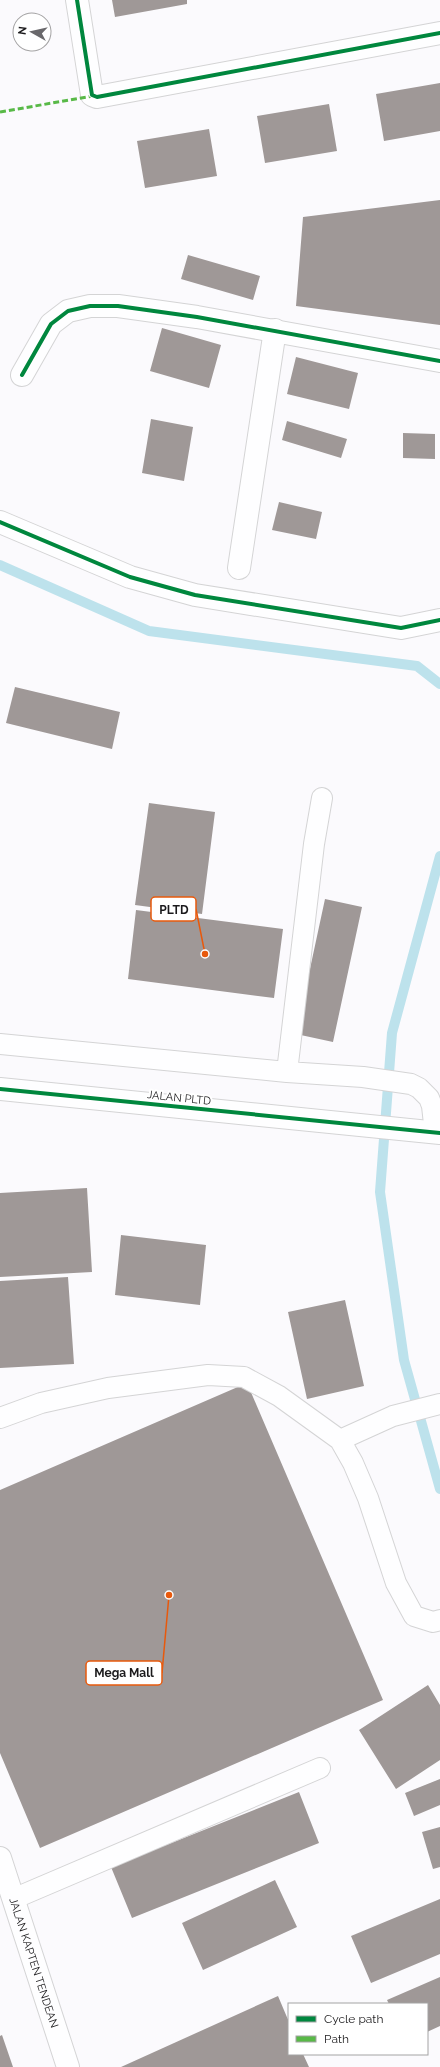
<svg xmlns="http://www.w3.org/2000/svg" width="440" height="2067" font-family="Raleway,sans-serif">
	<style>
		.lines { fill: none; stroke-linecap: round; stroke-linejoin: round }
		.stream { stroke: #bde2ec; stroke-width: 10 }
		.building { fill: #9f9897 }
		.lane-casing { stroke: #d4d4d5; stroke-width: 22 }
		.street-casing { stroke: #d4d4d5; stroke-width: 24 }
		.lane { stroke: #fefeff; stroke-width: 20 }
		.street { stroke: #fefeff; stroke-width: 22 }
		.quiet { stroke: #58b947; stroke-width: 3; stroke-dasharray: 6 3; stroke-linecap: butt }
		.cycleway-casing { stroke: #fff; stroke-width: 6 }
		.cycleway { stroke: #00873e; stroke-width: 4 }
		.labels { text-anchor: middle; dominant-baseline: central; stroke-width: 4; stroke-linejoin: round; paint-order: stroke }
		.street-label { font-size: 11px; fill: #1b1a1c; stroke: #fff }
		.leader { fill: none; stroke: #e8590c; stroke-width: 1.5 }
		.callout-dot { fill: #e8590c; stroke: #fff; stroke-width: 1.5 }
		.callout { fill: #fff; stroke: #e8590c; stroke-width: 1.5 }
		.callout-label { font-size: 12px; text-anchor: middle; font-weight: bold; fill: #1b1a1c }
	</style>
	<rect width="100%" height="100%" fill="#fbfafd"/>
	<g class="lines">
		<!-- stream -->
		<path class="stream" d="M 0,565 L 149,631 L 417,666 L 440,684
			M 440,856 L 392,1033 L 380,1192 L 404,1360 L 440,1489"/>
	</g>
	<!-- building -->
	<path class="building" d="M 112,0 L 187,0 L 187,4 L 115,17 Z
		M 440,83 L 440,131 L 384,141 L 376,94 Z
		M 329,104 L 337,151 L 265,163 L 257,116 Z
		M 209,129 L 217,176 L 145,188 L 137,141 Z
		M 440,200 L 440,325 L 296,306 L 303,217 Z
		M 188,255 L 260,276 L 253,300 L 181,279 Z
		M 162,328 L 221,345 L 209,388 L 150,371 Z
		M 296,357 L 358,373 L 349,409 L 287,394 Z
		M 151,419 L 193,427 L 184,481 L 142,473 Z
		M 287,421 L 347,439 L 341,458 L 282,440 Z
		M 403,433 L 435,434 L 435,459 L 403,458 Z
		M 279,502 L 322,512 L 316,539 L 272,530 Z
		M 15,687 L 120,712 L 112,749 L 6,723 Z
		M 149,803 L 215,812 L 202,914 L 135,905 Z
		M 325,899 L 362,907 L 333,1042 L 296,1034 Z
		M 136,910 L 283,929 L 274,998 L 128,979 Z
		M 87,1188 L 92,1272 L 0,1277 L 0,1193 Z
		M 121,1235 L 206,1245 L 200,1305 L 115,1295 Z
		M 68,1277 L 74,1364 L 0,1368 L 0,1281 Z
		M 345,1300 L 364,1386 L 307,1399 L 288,1312 Z
		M 247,1383 L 383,1700 L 40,1848 L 0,1753 L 0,1490 Z
		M 428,1685 L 440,1705 L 440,1760 L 396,1789 L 359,1730 Z
		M 440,1779 L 440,1805 L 414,1816 L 405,1793 Z
		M 299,1792 L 319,1843 L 132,1918 L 111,1867 Z
		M 440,1827 L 440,1867 L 433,1869 L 422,1832 Z
		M 275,1880 L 297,1927 L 203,1970 L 182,1923 Z
		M 440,1899 L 440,1954 L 371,1983 L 351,1936 Z
		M 440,1977 L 440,2026 L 427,2032 L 427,2004 L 389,2004 L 387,2000 Z
		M 278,1996 L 289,2022 L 289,2054 L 303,2054 L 309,2067 L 121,2067 Z
		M 2,2035 L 13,2067 L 0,2067 L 0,2036 Z"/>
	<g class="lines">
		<!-- lane casing -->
		<g class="lane-casing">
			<path id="lane" d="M 0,1044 L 287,1072 L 363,1077 L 411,1084 L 419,1088 L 429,1098 L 432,1106 L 435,1133
				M 287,1072 L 314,844 L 322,798
				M 0,1418 L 41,1403 L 108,1388 L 208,1375 L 244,1377 L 279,1396 L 340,1440 L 353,1463 L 368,1498 L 396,1583 L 414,1616 L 433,1622 L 440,1620
				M 340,1440 L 393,1416 L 440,1404
				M 13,1899 L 320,1768"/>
		</g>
		<!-- street casing -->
		<g class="street-casing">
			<g id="street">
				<path d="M 77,0 L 92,95 L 97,97 L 440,33"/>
				<path d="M 22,375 L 51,324 L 68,311 L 90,306 L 118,306 L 197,317 L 440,361"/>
				<path d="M 0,522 L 130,577 L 195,595 L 401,628 L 440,620"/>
				<path d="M 239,568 L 275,330"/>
				<path d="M 0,1089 L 440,1133"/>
				<path id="s1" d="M 0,1858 L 68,2067"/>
			</g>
		</g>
		<!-- lane -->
		<use href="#lane" class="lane"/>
		<!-- street -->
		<use href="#street" class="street"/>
		<!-- quiet -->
		<path class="quiet" d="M 0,112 L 93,96"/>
		<!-- cycleway casing -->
		<g class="cycleway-casing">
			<path id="cycleway" d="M 77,0 L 92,95 L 97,97 L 440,33
				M 22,375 L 51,324 L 68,311 L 90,306 L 118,306 L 197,317 L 440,361
				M 0,522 L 130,577 L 195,595 L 401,628 L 440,620
				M 0,1089 L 440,1133"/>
		</g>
		<!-- cycleway -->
		<use href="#cycleway" class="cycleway"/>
	</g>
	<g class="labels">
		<!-- street labels -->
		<g class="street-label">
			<text transform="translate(179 1098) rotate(6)">JALAN PLTD</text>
			<text stroke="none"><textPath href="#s1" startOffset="110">JALAN KAPTEN TENDEAN</textPath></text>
		</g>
	</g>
	<!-- callouts -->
	<path class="leader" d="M205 954L196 909M169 1595L162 1673"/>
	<g class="callout-dot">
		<circle cx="205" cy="954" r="4"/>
		<circle cx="169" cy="1595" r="4"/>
	</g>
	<g class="callout">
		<rect x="151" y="897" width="45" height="24" rx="4"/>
		<rect x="86" y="1661" width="76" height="24" rx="4"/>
	</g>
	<g class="callout-label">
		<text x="174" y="914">PLTD</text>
		<text x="124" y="1677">Mega Mall</text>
	</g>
	<!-- legend -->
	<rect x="288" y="2003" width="140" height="52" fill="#ffffff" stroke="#a4a3a4"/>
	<rect x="296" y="2016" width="20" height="6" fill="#00873e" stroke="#a4a3a4"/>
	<text x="324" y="2023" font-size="12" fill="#1b1a1c">Cycle path</text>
	<rect x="296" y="2036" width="20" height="6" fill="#58b947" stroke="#a4a3a4"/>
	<text x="324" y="2043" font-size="12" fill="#1b1a1c">Path</text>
	<!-- north arrow -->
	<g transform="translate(32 32) rotate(278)"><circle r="19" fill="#ffffff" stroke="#a4a3a4"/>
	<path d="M0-3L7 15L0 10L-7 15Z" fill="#69686b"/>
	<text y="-6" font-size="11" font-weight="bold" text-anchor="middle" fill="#1b1a1c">N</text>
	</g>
</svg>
